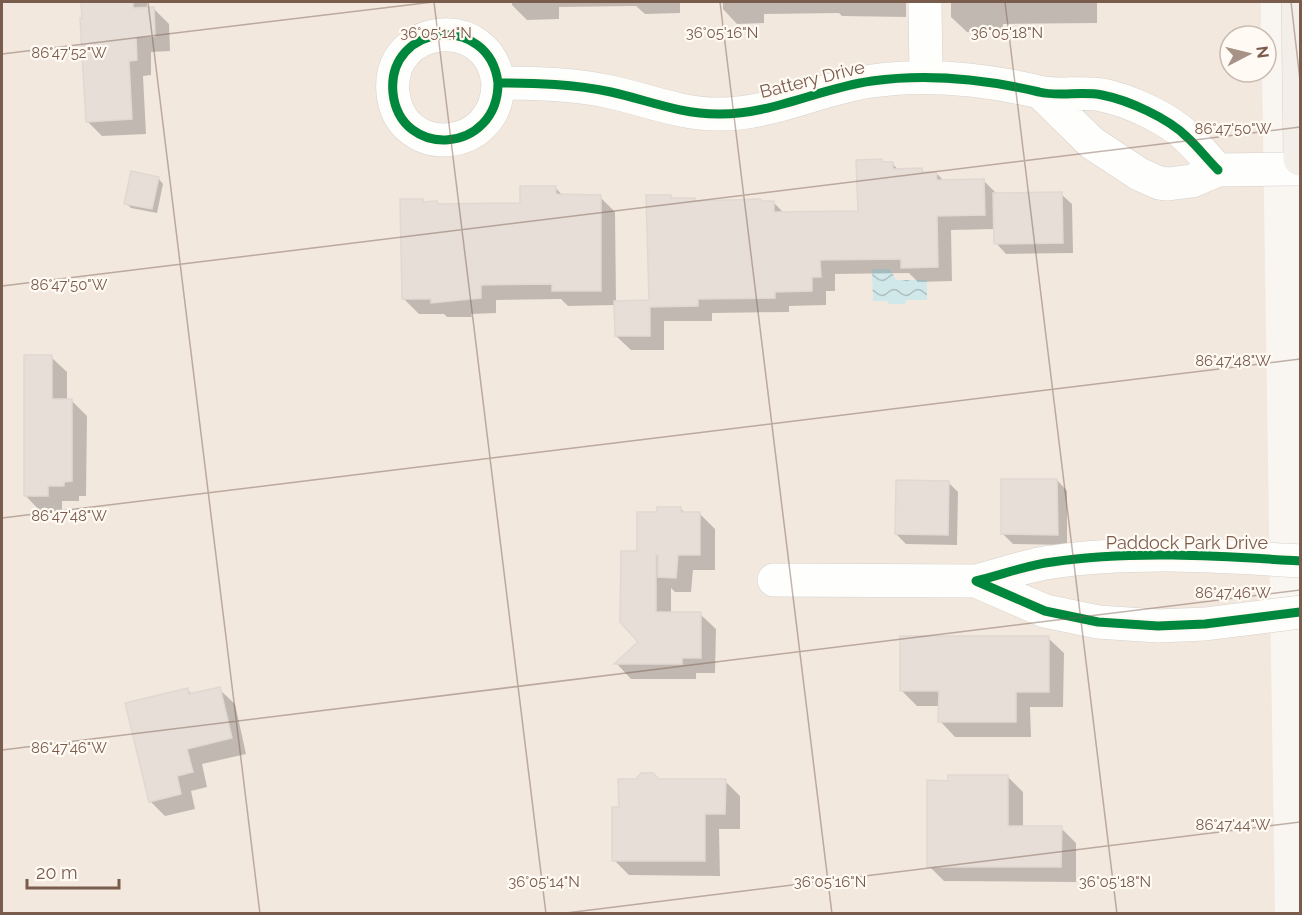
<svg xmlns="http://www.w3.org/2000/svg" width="1302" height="915" font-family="Raleway,sans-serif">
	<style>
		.residential { fill: #f2e8de }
		.water { fill: url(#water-waves) }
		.shadow { fill: #0003 }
		.building { fill: #e6ded7; stroke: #e2d8d2; stroke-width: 1.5 }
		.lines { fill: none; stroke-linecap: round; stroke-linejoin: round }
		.minor-casing { stroke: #d7d1cb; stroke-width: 34 }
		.major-casing { stroke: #dad1cc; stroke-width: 34 }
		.minor { stroke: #fefefd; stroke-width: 33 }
		.major { stroke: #f3eee8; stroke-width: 33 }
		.cycleway-casing { stroke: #fffaf3; stroke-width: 13 }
		.cycleway { stroke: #00873e; stroke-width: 9 }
		.ticks { fill: none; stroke: #7a5c4d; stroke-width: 1.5; stroke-opacity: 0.45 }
		.labels { text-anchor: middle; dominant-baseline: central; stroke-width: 4.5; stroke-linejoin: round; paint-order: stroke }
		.street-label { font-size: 18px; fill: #7a5c4d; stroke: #fffaf3 }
		.ticks-label { font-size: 15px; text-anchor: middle; fill: #7a5c4d; stroke: #fffaf3; stroke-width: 4.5; stroke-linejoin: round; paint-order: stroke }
	</style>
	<defs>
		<pattern id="water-waves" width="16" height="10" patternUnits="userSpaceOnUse" patternTransform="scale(1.5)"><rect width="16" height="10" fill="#d0e8ea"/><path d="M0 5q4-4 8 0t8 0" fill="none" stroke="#aebfc0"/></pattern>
	</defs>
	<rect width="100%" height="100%" fill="#f9f5f0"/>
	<!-- residential -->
	<path class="residential" d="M 2,2 L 1261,2 L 1261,36 L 1230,36 L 1230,72 L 1262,72 L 1275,913 L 2,914 Z"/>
	<!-- water -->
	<path class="water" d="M 872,269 L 890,269 L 896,280 L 927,280 L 927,300 L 906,300 L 905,304 L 888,304 L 888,301 L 873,301 Z"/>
	<!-- shadow -->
	<path class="shadow" d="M 107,2 L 147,2 L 147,9 L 153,8 L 169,24 L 170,51 L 151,52 L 151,75 L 143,76 L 146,134 L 102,136 L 87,121 Z
		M 512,2 L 680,2 L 680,13 L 645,14 L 636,6 L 559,7 L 559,19 L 527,20 L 512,5 Z
		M 723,2 L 906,2 L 906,17 L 842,16 L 839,13 L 764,14 L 764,23 L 737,24 L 723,9 Z
		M 951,2 L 1097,2 L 1097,23 L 1003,24 L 1003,31 L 967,32 L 951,17 Z
		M 881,161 L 884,163 L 892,163 L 899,171 L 922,170 L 925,173 L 936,173 L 944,181 L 983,180 L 998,195 L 1061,194 L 1072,204 L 1073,253 L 1006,254 L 996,243 L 995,229 L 951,230 L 952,281 L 918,282 L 909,273 L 835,274 L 835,291 L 826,291 L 826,305 L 789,306 L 789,312 L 712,313 L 712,321 L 664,321 L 664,350 L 631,350 L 616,336 L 616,305 L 568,306 L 561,299 L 496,300 L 496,313 L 471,314 L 472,317 L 447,317 L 444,314 L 419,314 L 404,299 L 422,201 L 424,203 L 436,203 L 439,206 L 522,205 L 555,187 L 563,196 L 600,197 L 615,212 L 616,302 L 650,302 L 670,196 L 674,200 L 694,199 L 697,202 L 761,200 L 763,202 L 773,202 L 785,214 L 859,212 Z
		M 159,179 L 163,184 L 157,213 L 131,208 L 126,203 Z
		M 51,357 L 67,372 L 67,401 L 72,401 L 87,416 L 86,496 L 79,496 L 79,501 L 62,501 L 62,511 L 40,511 L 25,495 Z
		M 1057,480 L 1067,491 L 1067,545 L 1013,544 L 1003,534 Z
		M 948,482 L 958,492 L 957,545 L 906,544 L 896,534 Z
		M 680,508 L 686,514 L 700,514 L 715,529 L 715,570 L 693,570 L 691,592 L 675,592 L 671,588 L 671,614 L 700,614 L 716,629 L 715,673 L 696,673 L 696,679 L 631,679 L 617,664 L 640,642 L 639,553 L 658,513 Z
		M 1048,638 L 1064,653 L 1063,707 L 1030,707 L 1031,737 L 955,737 L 940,721 L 940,706 L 917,706 L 902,691 Z
		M 219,689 L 235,704 L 246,754 L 202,764 L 207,787 L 191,791 L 195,809 L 165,816 L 150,801 L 188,690 L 193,695 Z
		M 1007,776 L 1023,792 L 1023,827 L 1061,828 L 1076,843 L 1076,882 L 944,881 L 929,866 Z
		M 636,780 L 725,781 L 740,796 L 740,829 L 719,829 L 720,876 L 629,875 L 614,860 L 620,808 Z"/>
	<!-- building -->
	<path class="building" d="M 81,2 L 133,2 L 133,8 L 154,7 L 155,36 L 136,37 L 137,60 L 129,61 L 132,119 L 86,122 L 80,18 L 82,18 Z
		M 882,159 L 882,162 L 893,162 L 893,169 L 922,168 L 922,172 L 936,172 L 937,180 L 984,179 L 985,215 L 937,216 L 938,267 L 901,268 L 901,259 L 820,260 L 821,277 L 812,277 L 812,291 L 775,292 L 775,298 L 698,299 L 698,306 L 650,307 L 650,336 L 615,336 L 614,301 L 649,300 L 646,195 L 671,195 L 671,198 L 695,198 L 695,201 L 761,199 L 761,201 L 774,201 L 774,212 L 858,211 L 856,160 Z
		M 131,171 L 159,177 L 152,209 L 124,204 Z
		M 520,186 L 556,186 L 556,194 L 601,195 L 601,291 L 552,291 L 552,284 L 481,285 L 481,298 L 431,303 L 431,299 L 402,299 L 400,199 L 423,199 L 423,202 L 437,201 L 437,204 L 520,203 Z
		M 1062,192 L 1063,243 L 994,244 L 993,193 Z
		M 24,355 L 52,355 L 52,399 L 72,399 L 72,481 L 64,482 L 64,486 L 48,486 L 48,496 L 24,496 Z
		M 1001,479 L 1057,479 L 1058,535 L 1001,534 Z
		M 896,480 L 949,481 L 948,535 L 895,534 Z
		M 657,507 L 681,507 L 681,512 L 700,512 L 700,555 L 678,555 L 676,578 L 658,577 L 658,555 L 656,555 L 656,612 L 701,612 L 701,658 L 682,658 L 682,664 L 614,664 L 638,642 L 620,622 L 621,551 L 637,551 L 637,512 L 657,512 Z
		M 900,636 L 1049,636 L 1049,692 L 1016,692 L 1016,722 L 938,722 L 939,691 L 900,691 Z
		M 220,687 L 232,738 L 187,749 L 193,772 L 177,776 L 181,794 L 149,802 L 125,703 L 188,688 L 189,694 Z
		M 641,773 L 653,773 L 659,779 L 726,779 L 725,814 L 705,814 L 705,861 L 612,861 L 612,807 L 619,807 L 618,779 L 636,779 Z
		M 948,775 L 1008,775 L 1008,826 L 1062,826 L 1061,867 L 927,867 L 927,780 L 948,781 Z"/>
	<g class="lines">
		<!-- minor casing -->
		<g class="minor-casing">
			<path id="minor" d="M 925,2 L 926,77
				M 498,83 C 498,154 400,160 393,93 C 386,23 490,12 498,83 C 536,83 574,84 611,92 C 647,100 680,114 718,114 C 771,115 820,88 872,81 C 929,73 984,79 1039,92 C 1058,97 1082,91 1102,95 C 1128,100 1168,118 1187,137 C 1198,147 1207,159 1218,170
				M 1041,93 L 1092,143 L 1139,174 L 1159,183 L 1168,184 L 1192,181 L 1218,170 L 1300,169
				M 1300,561 C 1220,556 1132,550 1052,562 C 1027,565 1001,575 976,581 L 1045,611 L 1098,622 L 1158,626 L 1205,624 L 1300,612
				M 774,580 L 976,581"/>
		</g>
		<!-- major casing -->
		<g class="major-casing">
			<path id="major" d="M 1298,2 L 1300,159"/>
		</g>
		<!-- minor -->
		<use href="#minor" class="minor"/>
		<!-- major -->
		<use href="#major" class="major"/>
		<!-- cycleway casing -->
		<g class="cycleway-casing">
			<path id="cycleway" d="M 498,83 C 498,154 400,160 393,93 C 386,23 490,12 498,83 C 536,83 574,84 611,92 C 647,100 680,114 718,114 C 771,115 820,88 872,81 C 929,73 984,79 1039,92 C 1058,97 1082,91 1102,95 C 1128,100 1168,118 1187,137 C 1198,147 1207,159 1218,170
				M 1300,561 C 1220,556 1132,550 1052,562 C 1027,565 1001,575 976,581 L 1045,611 L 1098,622 L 1158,626 L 1205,624 L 1300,612"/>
		</g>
		<!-- cycleway -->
		<use href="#cycleway" class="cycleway"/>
	</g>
	<!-- ticks -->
	<path class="ticks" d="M 148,2 L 260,914M 434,2 L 546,914M 720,2 L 832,914M 1005,2 L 1117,914M 1291,2 L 1300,80M 2,54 L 433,2M 2,286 L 1300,127M 2,518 L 1300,359M 2,750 L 1300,590M 558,914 L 1300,822"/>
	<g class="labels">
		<!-- street labels -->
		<g class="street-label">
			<text transform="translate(812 79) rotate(-14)">Battery Drive</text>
			<text x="1187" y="542">Paddock Park Drive</text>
		</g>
	</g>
	<g class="ticks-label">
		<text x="436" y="38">36°05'14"N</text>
		<text x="722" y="38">36°05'16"N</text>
		<text x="1007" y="38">36°05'18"N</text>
		<text x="69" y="58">86°47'52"W</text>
		<text x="1233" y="134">86°47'50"W</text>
		<text x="69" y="290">86°47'50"W</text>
		<text x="1233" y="366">86°47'48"W</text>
		<text x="69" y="521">86°47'48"W</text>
		<text x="1233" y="598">86°47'46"W</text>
		<text x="69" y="753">86°47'46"W</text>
		<text x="1233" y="830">86°47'44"W</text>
		<text x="544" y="887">36°05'14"N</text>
		<text x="830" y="887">36°05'16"N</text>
		<text x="1115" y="887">36°05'18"N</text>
	</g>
	<!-- border -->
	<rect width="1302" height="915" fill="none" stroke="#7a5c4d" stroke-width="6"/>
	<!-- north arrow -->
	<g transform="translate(1248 54) rotate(83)"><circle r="28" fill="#fffaf3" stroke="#cabbb1" stroke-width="1.5"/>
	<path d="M0-4.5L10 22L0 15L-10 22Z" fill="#a69286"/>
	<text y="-9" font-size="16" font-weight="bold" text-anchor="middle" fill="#7a5c4d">N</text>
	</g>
	<!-- scale -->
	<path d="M27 879v9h92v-9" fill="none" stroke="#7a5c4d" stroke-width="3"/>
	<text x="36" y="879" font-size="18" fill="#7a5c4d" stroke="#fffaf3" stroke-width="4.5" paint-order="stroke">20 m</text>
</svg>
